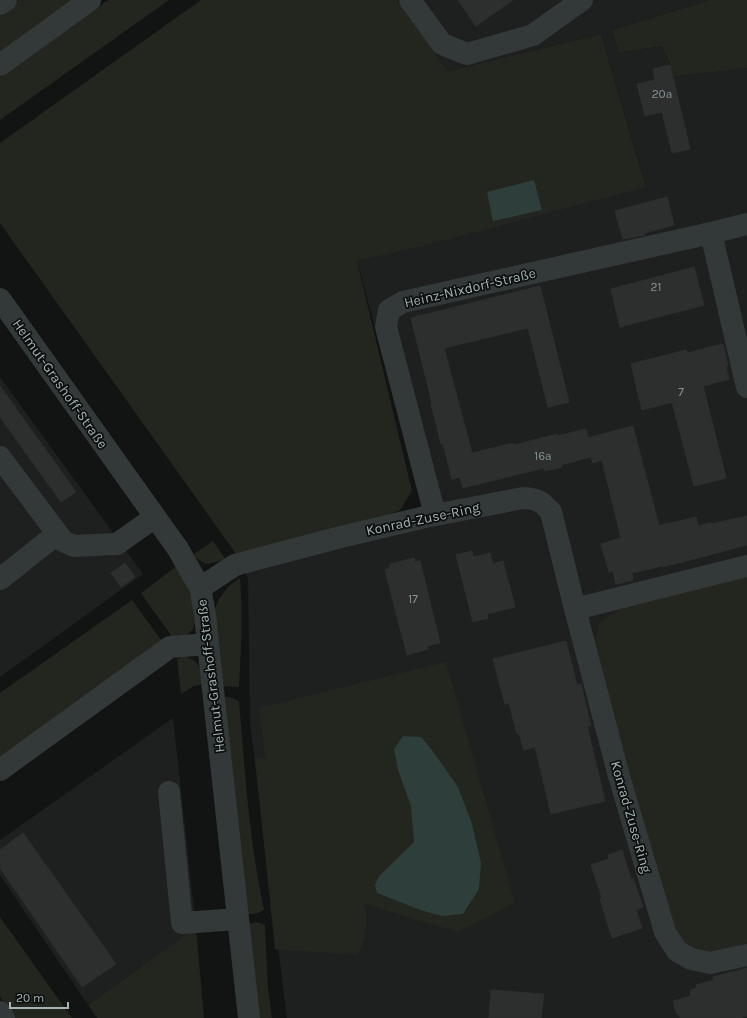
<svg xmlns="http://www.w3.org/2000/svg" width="747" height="1018" font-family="Karla,sans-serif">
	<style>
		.built { fill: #1e2020 }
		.green { fill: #22261e }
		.water { fill: #2e3e3a }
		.building { fill: #2d2f2f; stroke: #2c2e2f }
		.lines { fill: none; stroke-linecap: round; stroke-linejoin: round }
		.minor { stroke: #333838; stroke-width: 22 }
		.labels { text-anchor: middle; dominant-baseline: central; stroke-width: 3.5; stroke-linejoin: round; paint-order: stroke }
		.number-label { font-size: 12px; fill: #869393 }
		.street-label { font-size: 14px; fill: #a4b4b4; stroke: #0d0e0e }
	</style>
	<rect width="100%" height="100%" fill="#121313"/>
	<!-- built -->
	<path class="built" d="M 397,0 L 710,0 L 612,30 L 619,53 L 663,46 L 673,77 L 747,68 L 747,1018 L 287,1018 L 250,722 L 248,579 L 239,558 L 424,508 L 357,261 L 646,186 L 601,34 L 448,71 Z
		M 0,377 L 143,574 L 0,677 Z
		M 173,718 L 196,927 L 88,1005 L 0,875 L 0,840 Z"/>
	<!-- green -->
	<path class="green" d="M 19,0 L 78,0 L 0,56 L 0,14 Z
		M 108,0 L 169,0 L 0,120 L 0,77 Z
		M 201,0 L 397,0 L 448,71 L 601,34 L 646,187 L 430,244 L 357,261 L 412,491 L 400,510 L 378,519 L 239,558 L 0,223 L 0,143 Z
		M 710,0 L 747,0 L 747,68 L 673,77 L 670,65 L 662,46 L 619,53 L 612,30 Z
		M 213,541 L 226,560 L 206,564 L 196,558 L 194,554 Z
		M 178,565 L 193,602 L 195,622 L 193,629 L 182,640 L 175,641 L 141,593 Z
		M 747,577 L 747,943 L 737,947 L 706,955 L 682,944 L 673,924 L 627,786 L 596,643 L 599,624 L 618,610 Z
		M 240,578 C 243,616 241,649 239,687 L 222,686 L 214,612 L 219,599 L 229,586 Z
		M 132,600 L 162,641 L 0,760 L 0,693 Z
		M 184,656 C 201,661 201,670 202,685 L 194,686 L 181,694 L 177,659 Z
		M 446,662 L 515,903 L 458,932 L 364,904 L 367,919 L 364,939 L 358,955 L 275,949 L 255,759 L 265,757 L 259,708 Z
		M 224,697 L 229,697 L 239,701 C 245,771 249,841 264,909 C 260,914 254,914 247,914 Z
		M 0,917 L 72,1018 L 15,1018 L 0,997 Z
		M 256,922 L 265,925 L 265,927 L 268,989 L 272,1018 L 259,1018 L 249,924 Z
		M 196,927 L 204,1018 L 97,1018 L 88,1005 Z"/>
	<!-- water -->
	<path class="water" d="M 534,180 L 542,210 L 493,221 L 487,192 Z
		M 403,736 L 421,737 L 432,750 L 458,787 L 472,824 L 481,863 L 479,889 L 463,914 L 442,916 L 420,910 L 377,893 L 375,885 L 379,876 L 414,842 L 411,806 L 398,770 L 394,749 Z"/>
	<!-- building -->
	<path class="building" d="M 458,0 L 513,0 L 476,26 Z
		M 670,65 L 690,149 L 672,153 L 662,112 L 645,116 L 637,84 L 655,80 L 653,69 Z
		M 667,197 L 674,225 L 644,233 L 645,235 L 623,239 L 615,211 Z
		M 694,267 L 704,305 L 620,327 L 611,289 Z
		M 540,286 L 569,402 L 548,407 L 528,328 L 444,348 L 472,453 L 513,443 L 514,445 L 557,434 L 557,436 L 586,429 L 588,438 L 633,426 L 659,526 L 696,517 L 698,526 L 711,523 L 711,524 L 747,516 L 747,545 L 663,567 L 662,566 L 632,573 L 633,580 L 616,584 L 613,571 L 609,572 L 601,544 L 621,538 L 602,460 L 593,463 L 591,457 L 561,465 L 562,467 L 544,471 L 544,468 L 463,488 L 460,477 L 452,479 L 443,444 L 441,444 L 431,404 L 432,403 L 411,318 Z
		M 723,344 L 728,366 L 726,367 L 729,379 L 703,386 L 726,478 L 694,486 L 672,402 L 642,410 L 631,364 L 686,350 L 687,353 Z
		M 0,386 L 76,492 L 61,502 L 0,417 Z
		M 472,551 L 473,557 L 490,553 L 493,564 L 503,561 L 515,607 L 487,614 L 488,618 L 473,622 L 456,555 Z
		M 414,558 L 415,562 L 420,561 L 440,643 L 427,646 L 428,649 L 407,655 L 385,570 L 390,568 L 390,564 Z
		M 125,563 L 135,577 L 121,587 L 111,573 Z
		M 566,641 L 577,685 L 581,684 L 591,726 L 587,726 L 605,801 L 551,814 L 535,747 L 524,750 L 519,733 L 517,734 L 509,703 L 505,704 L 493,659 Z
		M 23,833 L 116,964 L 82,987 L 0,868 L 0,850 Z
		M 622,850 L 631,879 L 633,878 L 643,907 L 636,910 L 642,928 L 612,938 L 600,899 L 602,898 L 591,865 L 609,859 L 608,855 Z
		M 747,968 L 747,1016 L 738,1018 L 680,1018 L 679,1014 L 677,1015 L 673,1001 L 691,996 L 690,990 L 697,988 L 696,985 L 714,980 L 713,977 Z
		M 491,990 L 544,994 L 541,1018 L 489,1018 Z"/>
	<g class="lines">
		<!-- minor -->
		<path class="minor" d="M 410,0 L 442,44 L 467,54 L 533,35 L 582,0
			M 0,4 L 6,0
			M 0,65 L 90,0
			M 711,233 L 747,387
			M 0,299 L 178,549 L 200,588 L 205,614 L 208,644 L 249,1018
			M 0,457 L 63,541 L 74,546 L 117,544 L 155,517
			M 435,515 L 386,327 L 389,310 L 403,302 L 711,233 L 747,224
			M 747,566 L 575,609 L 619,776 L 665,932 L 677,951 L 691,959 L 710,963 L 747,955
			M 0,579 L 57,534
			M 200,588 L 235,565 L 337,538 L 425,517 L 523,498 C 538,499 541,501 551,512 L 575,609
			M 0,770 L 170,647 L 208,644
			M 169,792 L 182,923 L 238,919
			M 0,1012 L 4,1018"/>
	</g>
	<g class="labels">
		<!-- number labels -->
		<g class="number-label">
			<text x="662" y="94">20a</text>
			<text x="656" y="287">21</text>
			<text x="681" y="392">7</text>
			<text x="543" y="456">16a</text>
			<text x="413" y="599">17</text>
		</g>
		<!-- street labels -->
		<g class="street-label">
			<text transform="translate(470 288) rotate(-13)">Heinz-Nixdorf-Straße</text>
			<text transform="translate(60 384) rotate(55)">Helmut-Grashoff-Straße</text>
			<text transform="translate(423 519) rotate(-12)">Konrad-Zuse-Ring</text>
			<text transform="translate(211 676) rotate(-97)">Helmut-Grashoff-Straße</text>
			<text transform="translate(631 817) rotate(74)">Konrad-Zuse-Ring</text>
		</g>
	</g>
	<!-- scale -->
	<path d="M10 1002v6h58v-6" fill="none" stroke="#a4b4b4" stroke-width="2"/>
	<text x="16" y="1002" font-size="12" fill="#a4b4b4" stroke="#0d0e0e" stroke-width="3" paint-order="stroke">20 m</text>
</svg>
